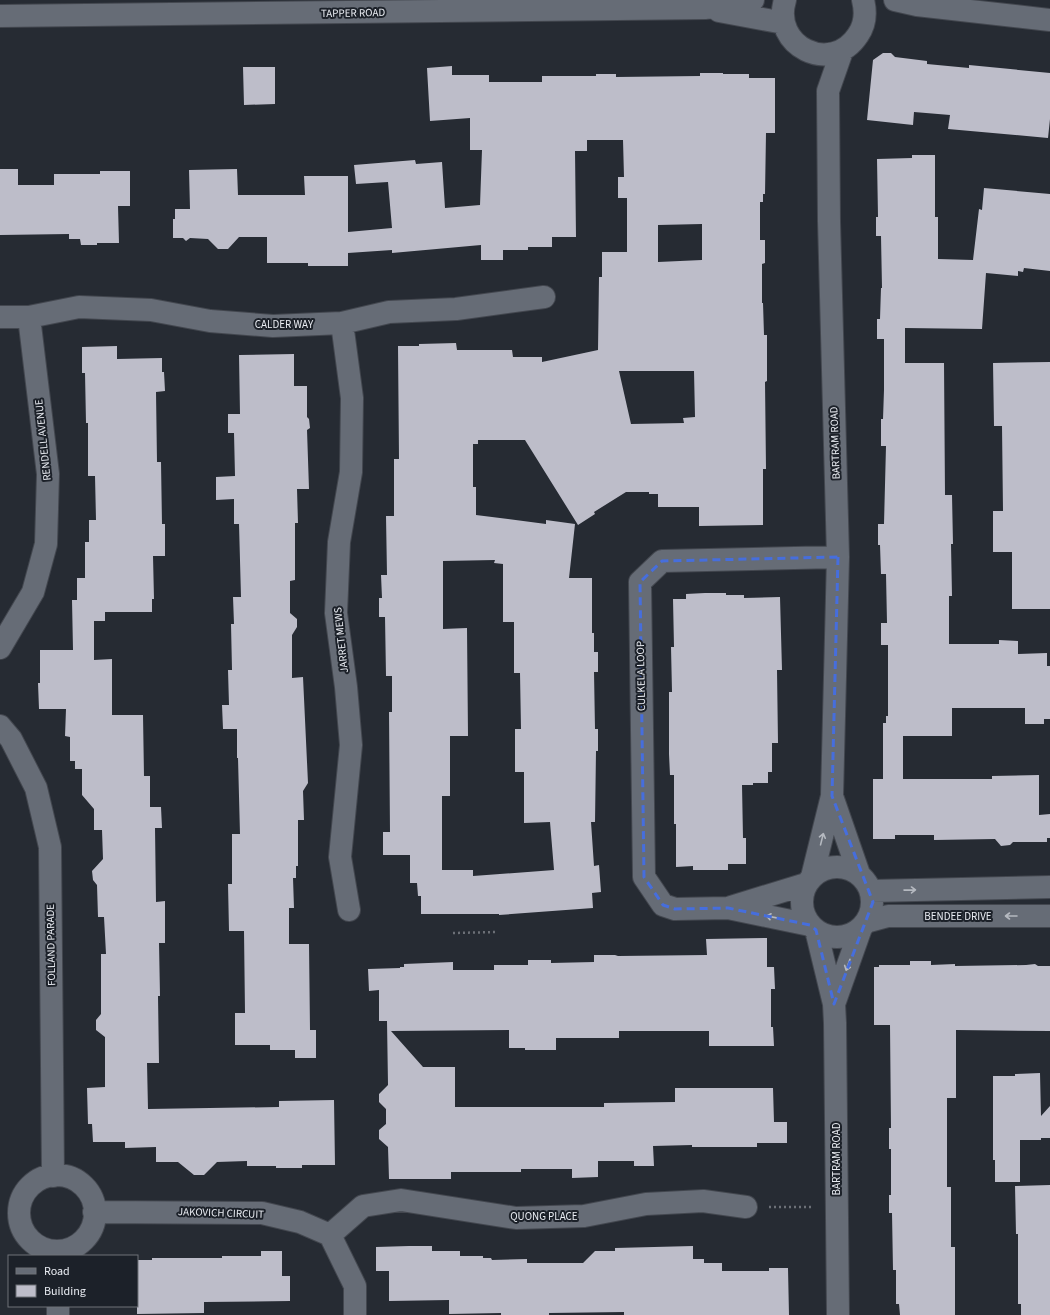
<svg xmlns="http://www.w3.org/2000/svg" width="1050" height="1315" font-family="'Source Sans 3',sans-serif">
	<style>
		.building { fill: #bdbdc9; fill-rule: evenodd }
		.lines { fill: none; stroke-linecap: round; stroke-linejoin: round }
		.minor-casing { stroke: #43474f; stroke-width: 24 }
		.path { stroke: #6c7077; stroke-width: 2.5; stroke-dasharray: 2 3; stroke-linecap: butt }
		.minor { stroke: #666c76; stroke-width: 22 }
		.oneway { stroke: #b5b9c0 }
		.marked { fill: none; stroke: #466edd; stroke-width: 3; stroke-dasharray: 8 5; stroke-linejoin: round }
		.labels { text-anchor: middle; dominant-baseline: central; stroke-width: 4; stroke-linejoin: round; paint-order: stroke }
		.street-label { font-size: 11px; fill: #e9ecf2; stroke: #1c2129 }
	</style>
	<rect width="100%" height="100%" fill="#262b33"/>
	<!-- building -->
	<path class="building" d="M 883,53 L 891,53 L 895,57 L 927,61 L 927,64 L 969,68 L 969,65 L 1050,73 L 1050,119 L 1048,138 L 948,129 L 950,115 L 914,112 L 913,125 L 867,120 L 873,60 Z
		M 452,66 L 452,75 L 489,75 L 489,82 L 542,82 L 542,76 L 596,76 L 596,74 L 616,74 L 616,77 L 700,76 L 700,73 L 723,73 L 723,74 L 749,74 L 749,78 L 775,78 L 775,133 L 766,133 L 765,194 L 763,194 L 763,202 L 760,202 L 760,240 L 765,240 L 765,263 L 762,264 L 762,303 L 763,303 L 764,335 L 767,335 L 767,381 L 765,382 L 766,469 L 763,469 L 763,525 L 699,526 L 699,507 L 658,507 L 658,494 L 649,494 L 649,492 L 626,492 L 594,512 L 595,514 L 578,525 L 525,440 L 478,440 L 478,444 L 473,444 L 473,487 L 476,487 L 476,515 L 546,524 L 546,520 L 575,524 L 569,578 L 592,578 L 592,633 L 594,633 L 594,652 L 598,652 L 598,672 L 594,672 L 595,729 L 598,729 L 598,751 L 596,751 L 595,822 L 591,822 L 594,866 L 599,865 L 601,892 L 592,893 L 593,908 L 499,915 L 499,914 L 421,914 L 421,896 L 418,896 L 417,883 L 410,883 L 410,855 L 383,855 L 383,832 L 390,832 L 389,712 L 392,712 L 392,676 L 386,676 L 385,617 L 379,617 L 379,598 L 382,598 L 381,575 L 387,575 L 386,516 L 394,516 L 394,459 L 399,459 L 398,346 L 419,346 L 419,344 L 456,343 L 457,350 L 512,350 L 513,357 L 542,357 L 542,362 L 598,350 L 599,277 L 602,277 L 602,252 L 627,252 L 627,198 L 618,198 L 618,177 L 624,177 L 623,140 L 587,140 L 587,151 L 575,151 L 576,237 L 552,237 L 552,247 L 528,247 L 528,250 L 503,250 L 503,260 L 481,260 L 481,245 L 392,253 L 392,250 L 348,253 L 348,266 L 308,266 L 308,263 L 267,263 L 267,237 L 239,237 L 228,249 L 218,249 L 208,239 L 190,238 L 186,241 L 183,238 L 173,238 L 173,219 L 175,219 L 175,209 L 190,209 L 189,170 L 237,169 L 238,195 L 305,195 L 304,176 L 348,176 L 348,232 L 392,228 L 388,182 L 356,184 L 354,165 L 415,160 L 416,164 L 442,162 L 445,208 L 480,205 L 482,150 L 470,150 L 470,118 L 430,121 L 427,68 ZM 702,224 L 702,260 L 658,262 L 658,225 ZM 619,371 L 694,371 L 695,417 L 683,418 L 684,423 L 631,424 ZM 495,560 L 494,563 L 503,564 L 503,622 L 514,622 L 514,673 L 520,673 L 521,729 L 515,729 L 515,772 L 524,772 L 524,823 L 550,822 L 554,870 L 473,876 L 473,870 L 442,870 L 442,796 L 450,796 L 450,736 L 468,736 L 467,628 L 443,629 L 443,561 Z
		M 243,67 L 275,67 L 275,104 L 244,105 Z
		M 912,155 L 935,155 L 935,217 L 938,217 L 938,259 L 973,260 L 979,209 L 982,210 L 984,188 L 1050,194 L 1050,271 L 1024,268 L 1023,272 L 1018,271 L 1018,276 L 986,273 L 982,329 L 905,328 L 905,363 L 944,363 L 945,495 L 952,495 L 953,544 L 951,544 L 952,596 L 949,596 L 949,644 L 999,644 L 999,640 L 1018,641 L 1018,654 L 1047,653 L 1047,666 L 1050,666 L 1050,719 L 1044,719 L 1044,724 L 1025,724 L 1025,708 L 952,708 L 952,736 L 903,736 L 903,779 L 992,779 L 992,776 L 1039,775 L 1039,815 L 1050,814 L 1050,838 L 1047,838 L 1047,842 L 1013,842 L 1010,845 L 1001,846 L 995,839 L 934,840 L 934,835 L 895,835 L 895,839 L 873,839 L 873,779 L 883,779 L 883,723 L 886,723 L 886,716 L 888,716 L 888,645 L 881,645 L 881,623 L 887,623 L 886,574 L 881,574 L 880,545 L 878,545 L 878,524 L 884,524 L 886,446 L 881,446 L 881,419 L 883,419 L 884,390 L 884,339 L 877,339 L 877,319 L 880,319 L 881,288 L 882,288 L 881,236 L 876,236 L 876,217 L 878,217 L 877,159 L 912,158 Z
		M 0,169 L 18,169 L 18,185 L 54,185 L 54,174 L 100,174 L 100,171 L 130,171 L 130,206 L 118,206 L 119,243 L 97,243 L 97,245 L 81,245 L 80,239 L 69,239 L 69,234 L 0,235 Z
		M 117,346 L 117,359 L 162,358 L 162,372 L 164,372 L 165,391 L 156,392 L 157,462 L 161,462 L 162,524 L 165,524 L 165,556 L 153,556 L 154,599 L 152,599 L 152,612 L 105,612 L 105,621 L 94,621 L 94,660 L 112,659 L 112,715 L 143,715 L 144,776 L 150,776 L 150,807 L 161,807 L 162,828 L 155,828 L 156,902 L 165,901 L 165,943 L 159,943 L 160,996 L 158,996 L 159,1063 L 147,1063 L 148,1109 L 279,1107 L 279,1101 L 334,1100 L 335,1165 L 302,1165 L 302,1168 L 276,1168 L 276,1166 L 247,1166 L 247,1161 L 217,1162 L 204,1175 L 194,1175 L 178,1162 L 156,1162 L 156,1147 L 125,1148 L 125,1142 L 93,1142 L 92,1124 L 88,1124 L 87,1088 L 105,1087 L 105,1037 L 96,1030 L 96,1020 L 101,1014 L 101,954 L 106,954 L 104,917 L 98,917 L 97,885 L 93,880 L 92,871 L 103,859 L 102,830 L 94,830 L 94,809 L 82,795 L 82,769 L 75,769 L 75,761 L 70,761 L 70,737 L 65,736 L 66,709 L 39,709 L 38,683 L 40,683 L 40,650 L 73,650 L 72,600 L 77,600 L 77,578 L 85,578 L 85,542 L 89,542 L 89,520 L 96,520 L 95,476 L 88,476 L 88,423 L 86,423 L 85,373 L 82,373 L 82,347 Z
		M 294,354 L 294,386 L 307,386 L 307,417 L 309,419 L 310,428 L 307,430 L 309,489 L 297,489 L 298,523 L 295,523 L 295,580 L 290,581 L 290,613 L 297,619 L 297,627 L 292,635 L 292,678 L 303,677 L 308,783 L 303,791 L 304,820 L 298,820 L 298,866 L 296,866 L 296,878 L 293,878 L 294,908 L 289,908 L 289,944 L 309,944 L 310,1030 L 316,1030 L 316,1058 L 295,1058 L 295,1050 L 270,1050 L 270,1045 L 235,1045 L 235,1013 L 245,1013 L 244,931 L 229,931 L 228,884 L 232,884 L 232,834 L 240,834 L 238,758 L 237,758 L 237,729 L 223,729 L 222,705 L 229,705 L 228,670 L 232,670 L 231,624 L 234,624 L 233,597 L 241,597 L 239,524 L 234,524 L 234,499 L 216,500 L 216,477 L 235,476 L 234,433 L 228,433 L 228,414 L 240,414 L 239,355 Z
		M 1050,362 L 1050,609 L 1012,609 L 1012,552 L 993,552 L 993,511 L 1003,511 L 1002,426 L 994,426 L 993,363 Z
		M 705,593 L 726,593 L 726,595 L 744,595 L 744,598 L 780,597 L 782,670 L 777,670 L 778,743 L 772,743 L 772,772 L 768,772 L 768,783 L 753,783 L 753,785 L 742,785 L 743,838 L 746,838 L 746,864 L 728,864 L 728,870 L 693,870 L 693,866 L 676,867 L 676,824 L 674,824 L 674,775 L 670,775 L 669,754 L 669,692 L 672,692 L 671,647 L 674,647 L 673,599 L 686,599 L 686,594 Z
		M 767,938 L 767,967 L 774,967 L 775,989 L 771,989 L 771,1027 L 773,1027 L 774,1046 L 709,1046 L 709,1031 L 619,1031 L 619,1038 L 556,1038 L 556,1050 L 525,1050 L 525,1048 L 509,1048 L 509,1030 L 391,1031 L 423,1067 L 455,1067 L 455,1107 L 604,1107 L 604,1103 L 675,1102 L 675,1088 L 773,1088 L 774,1122 L 787,1122 L 787,1143 L 757,1143 L 757,1147 L 692,1147 L 692,1145 L 653,1146 L 654,1166 L 634,1166 L 634,1161 L 598,1161 L 598,1177 L 572,1178 L 572,1169 L 521,1169 L 521,1172 L 451,1172 L 451,1179 L 389,1179 L 388,1147 L 379,1139 L 379,1130 L 386,1124 L 386,1109 L 379,1102 L 379,1094 L 388,1085 L 387,1021 L 379,1021 L 379,990 L 369,991 L 368,969 L 400,968 L 400,967 L 404,967 L 404,964 L 453,962 L 453,970 L 494,970 L 494,965 L 528,965 L 528,960 L 551,960 L 551,963 L 594,962 L 594,955 L 615,955 L 618,956 L 707,955 L 706,939 Z
		M 910,961 L 931,961 L 931,965 L 955,964 L 955,966 L 1026,965 L 1035,964 L 1038,966 L 1050,966 L 1050,1031 L 956,1030 L 956,1098 L 947,1098 L 947,1187 L 951,1187 L 951,1247 L 955,1247 L 955,1315 L 900,1315 L 899,1304 L 896,1304 L 896,1270 L 893,1270 L 892,1213 L 889,1213 L 889,1195 L 891,1195 L 891,1149 L 889,1149 L 889,1128 L 891,1128 L 890,1025 L 874,1025 L 874,967 L 879,967 L 879,965 L 910,965 Z
		M 1040,1073 L 1041,1116 L 1050,1106 L 1050,1138 L 1041,1138 L 1041,1140 L 1020,1140 L 1020,1182 L 995,1182 L 995,1160 L 993,1160 L 993,1076 L 1015,1076 L 1015,1074 Z
		M 1050,1185 L 1050,1315 L 1021,1315 L 1021,1304 L 1018,1304 L 1018,1234 L 1016,1234 L 1015,1186 Z
		M 409,1246 L 432,1246 L 432,1251 L 460,1251 L 460,1256 L 483,1256 L 483,1258 L 491,1258 L 492,1260 L 527,1259 L 527,1263 L 583,1263 L 595,1251 L 615,1251 L 615,1248 L 693,1246 L 693,1259 L 704,1259 L 704,1263 L 722,1263 L 722,1271 L 769,1271 L 769,1268 L 788,1268 L 789,1315 L 624,1315 L 624,1312 L 549,1313 L 549,1315 L 501,1315 L 501,1313 L 449,1314 L 449,1300 L 389,1301 L 389,1271 L 376,1271 L 376,1247 Z
		M 261,1251 L 282,1251 L 282,1276 L 290,1276 L 290,1301 L 204,1302 L 204,1313 L 137,1314 L 137,1260 L 152,1260 L 152,1258 L 222,1258 L 222,1256 L 261,1256 Z"/>
	<g class="lines">
		<!-- minor casing -->
		<g class="minor-casing">
			<path id="minor" d="M 785,0 C 771,46 831,76 858,35 C 865,25 866,12 863,0
				M 895,0 L 917,5 L 1050,20
				M 719,11 L 784,23
				M 0,16 L 706,8 L 753,0
				M 0,317 L 29,317 L 79,307 L 151,310 L 210,321 L 273,326 L 342,323 L 389,312 L 456,309 L 544,297
				M 342,323 L 352,398 L 351,472 L 339,542 L 336,613 L 346,687 L 351,745 L 340,857 L 349,910
				M 0,648 L 33,592 L 46,544 L 48,474 L 29,317
				M 0,726 L 11,739 L 36,788 L 50,847 L 53,1176
				M 832,796 L 859,874
				M802 902a35 35 0 1 1 70 0a35 35 0 1 1-70 0Z
				M 812,877 L 832,796 L 838,557 L 829,221 L 828,91 L 842,51
				M 871,891 L 1050,887
				M 731,907 L 806,884
				M 866,922 L 888,916 L 1050,916
				M 810,925 L 728,908 L 675,909 L 663,905 L 644,877 L 640,582 L 662,561 L 838,557
				M 816,930 L 834,1004 L 835,1023 L 838,1315
				M 834,1004 L 861,928
				M19 1213a38 38 0 1 1 76 0a38 38 0 1 1-76 0Z
				M 94,1212 L 262,1213 L 300,1222 L 330,1235 L 355,1286 L 355,1315
				M 330,1235 L 363,1206 L 401,1200 L 516,1218 L 584,1216 L 646,1204 L 703,1201 L 746,1207
				M 58,1306 L 58,1315"/>
		</g>
		<!-- path -->
		<path class="path" d="M 453,933 L 497,932
			M 769,1207 L 814,1207"/>
		<!-- minor -->
		<use href="#minor" class="minor"/>
	</g>
	<!-- one-way arrows -->
	<defs><path id="oneway-shaft" d="M-6 0H5M1.5-3L5.5 0L1.5 3" fill="none" stroke-width="1.6" stroke-linecap="round" stroke-linejoin="round"/></defs>
	<g class="oneway">
		<use href="#oneway-shaft" transform="translate(822 839) rotate(-76)"/>
		<use href="#oneway-shaft" transform="translate(910 890) rotate(-1)"/>
		<use href="#oneway-shaft" transform="translate(1011 916) rotate(-180)"/>
		<use href="#oneway-shaft" transform="translate(772 917) rotate(-169)"/>
		<use href="#oneway-shaft" transform="translate(848 965) rotate(109)"/>
	</g>
	<!-- marked area -->
	<path class="marked" d="M 838,557 L 832,796 L 873,902 L 834,1004 L 816,930 L 810,925 L 728,908 L 675,909 L 663,905 L 644,877 L 640,582 L 662,561 Z"/>
	<g class="labels">
		<!-- street labels -->
		<g class="street-label">
			<text transform="translate(353 13) rotate(-1)">TAPPER ROAD</text>
			<text x="284" y="324">CALDER WAY</text>
			<text transform="translate(43 440) rotate(-96)">RENDELL AVENUE</text>
			<text transform="translate(835 443) rotate(-92)">BARTRAM ROAD</text>
			<text transform="translate(341 640) rotate(-96)">JARRET MEWS</text>
			<text transform="translate(641 676) rotate(-91)">CULKELA LOOP</text>
			<text x="958" y="916">BENDEE DRIVE</text>
			<text transform="translate(51 945) rotate(-91)">FOLLAND PARADE</text>
			<text transform="translate(836 1159) rotate(-90)">BARTRAM ROAD</text>
			<text transform="translate(221 1213) rotate(2)">JAKOVICH CIRCUIT</text>
			<text x="544" y="1216">QUONG PLACE</text>
		</g>
	</g>
	<!-- legend -->
	<rect x="8" y="1255" width="130" height="52" fill="#1c2129" stroke="#6e7279"/>
	<rect x="16" y="1268" width="20" height="6" fill="#666c76" stroke="#6e7279"/>
	<text x="44" y="1275" font-size="12" fill="#e9ecf2">Road</text>
	<rect x="16" y="1285" width="20" height="12" fill="#bdbdc9" stroke="#6e7279"/>
	<text x="44" y="1295" font-size="12" fill="#e9ecf2">Building</text>
</svg>
